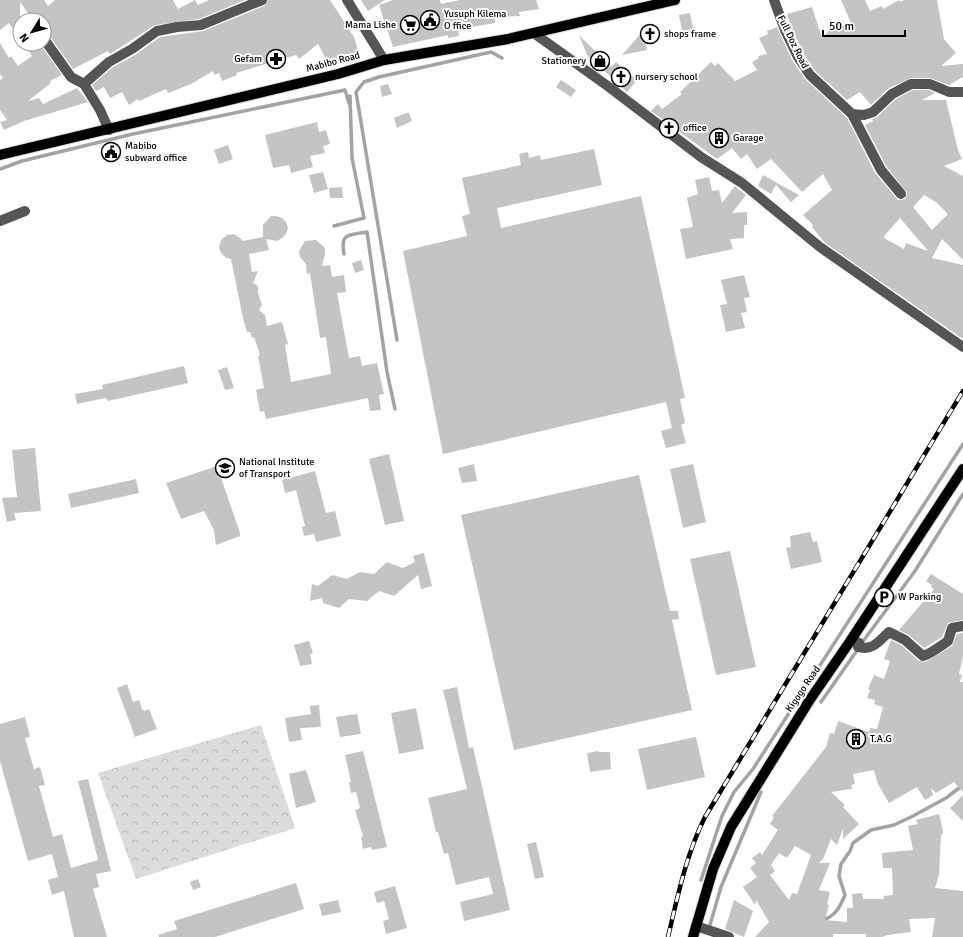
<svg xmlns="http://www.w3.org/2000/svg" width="963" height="937" font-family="Signika,sans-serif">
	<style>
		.park { fill: url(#park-crowns) }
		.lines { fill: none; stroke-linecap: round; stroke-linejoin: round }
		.stream { stroke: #a3a3a3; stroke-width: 3.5 }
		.building { fill: #c4c4c4; fill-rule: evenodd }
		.major-casing { stroke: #dbdbdb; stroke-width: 12 }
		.minor { stroke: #555; stroke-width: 10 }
		.major { stroke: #000; stroke-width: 10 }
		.rail-casing { stroke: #000; stroke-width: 4.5 }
		.rail { stroke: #fff; stroke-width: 3; stroke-dasharray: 9; stroke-linecap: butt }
		.labels { text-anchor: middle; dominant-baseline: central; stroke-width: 4; stroke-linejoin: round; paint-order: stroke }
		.poi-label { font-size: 10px; fill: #000; stroke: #fff; text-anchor: start }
		.street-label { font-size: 10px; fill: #000; stroke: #fff }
	</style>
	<defs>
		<pattern id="park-crowns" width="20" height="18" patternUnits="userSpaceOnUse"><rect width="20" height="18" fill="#dcdcdc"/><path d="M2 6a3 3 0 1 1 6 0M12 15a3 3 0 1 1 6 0" fill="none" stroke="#bbb"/></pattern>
	</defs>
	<rect width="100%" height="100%" fill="#fff"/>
	<!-- park -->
	<path class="park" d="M 261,725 L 295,828 L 136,879 L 98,773 Z"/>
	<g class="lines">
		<!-- stream -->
		<path class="stream" d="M 0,169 L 22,161 L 133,134 L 345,90 L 350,106 L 350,96 L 352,158 L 364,218 L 334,226
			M 344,254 C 340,233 349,235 367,232 L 387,372 L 395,409
			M 397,340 L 356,92 L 364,82 L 379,77 L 491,52 L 502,58
			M 861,644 L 915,571 L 963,494
			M 821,702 L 858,649
			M 701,880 L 722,816 L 734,792 L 753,769 L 963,444
			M 820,920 C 834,919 840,907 845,895 L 839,876 L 841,864 L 850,851 L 853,843 L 871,830 L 894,825 L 913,816 L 946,798 L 963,785
			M 710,925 L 721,887 L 761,792"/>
	</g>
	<!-- building -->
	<path class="building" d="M 0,0 L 44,0 L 48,6 L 55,0 L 173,0 L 178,9 L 195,0 L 198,5 L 209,0 L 245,0 L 199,19 L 155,25 L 110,54 L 108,51 L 73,69 L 49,35 L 44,33 L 44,20 L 35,20 L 34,15 L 28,13 L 20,2 L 20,39 L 9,23 L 0,30 Z
		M 268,0 L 330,0 L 354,37 L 359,53 L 334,60 L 333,58 L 327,61 L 318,44 L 299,59 L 296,55 L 236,73 L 237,75 L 222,81 L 219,73 L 214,75 L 213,71 L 191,84 L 168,93 L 166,89 L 139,101 L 138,99 L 129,105 L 122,92 L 110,98 L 104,87 L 96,91 L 92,85 L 113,67 L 135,55 L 160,37 L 203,31 L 264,6 Z
		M 361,0 L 385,0 L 368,11 Z
		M 393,0 L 440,0 L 441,4 L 460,0 L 536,0 L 539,9 L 519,12 L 520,16 L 495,17 L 495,23 L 466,28 L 466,29 L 458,31 L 459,36 L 448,38 L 448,35 L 393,47 L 379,5 Z
		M 841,0 L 865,0 L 870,11 L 882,6 L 883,9 L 899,0 L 900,2 L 904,0 L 937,0 L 944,39 L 956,53 L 941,66 L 963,64 L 963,77 L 949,85 L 930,78 L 911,78 L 889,88 L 871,105 L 860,92 L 847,100 L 815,71 L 804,54 L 791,27 L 787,14 L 812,7 L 822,38 L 829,31 L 851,23 Z
		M 690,13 L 693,29 L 682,31 L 679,15 Z
		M 777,27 L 792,60 L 805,79 L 847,118 L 875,173 L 898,200 L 905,199 L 907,193 L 886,166 L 865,125 L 873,121 L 872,119 L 877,117 L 896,99 L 913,90 L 929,90 L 935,93 L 922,100 L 946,100 L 958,150 L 962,159 L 944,166 L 963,176 L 963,260 L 942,239 L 932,258 L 963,265 L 963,339 L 825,243 L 812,227 L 813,225 L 803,215 L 832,190 L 823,174 L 802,192 L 771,159 L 757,169 L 747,154 L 741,159 L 732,148 L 717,159 L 651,111 L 658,104 L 662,109 L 682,94 L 680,92 L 711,62 L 715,66 L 718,63 L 735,81 L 757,70 L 752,62 L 759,58 L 758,56 L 767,54 L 759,38 L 768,34 L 767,31 ZM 924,195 L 936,202 L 948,214 L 932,230 L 913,207 ZM 900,218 L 928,251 L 906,243 L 904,249 L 884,238 L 885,235 Z
		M 643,31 L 647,50 L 622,55 Z
		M 579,35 L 611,67 L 616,62 L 637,80 L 627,92 L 587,55 Z
		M 0,43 L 9,58 L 11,56 L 18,66 L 32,56 L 24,44 L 40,44 L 62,75 L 50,81 L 51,83 L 28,101 L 39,98 L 43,104 L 77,88 L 88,102 L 24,121 L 4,130 L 0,122 L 7,120 L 0,110 L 0,80 L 3,78 L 0,74 Z
		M 561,80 L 576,90 L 571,97 L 556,87 Z
		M 388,84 L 392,94 L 382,97 L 380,86 Z
		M 406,113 L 409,113 L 412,121 L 397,128 L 394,118 Z
		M 317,122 L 319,132 L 326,130 L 330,144 L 323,146 L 325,153 L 310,156 L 313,167 L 291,173 L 289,165 L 273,168 L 265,135 Z
		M 228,145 L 233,159 L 219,164 L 214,150 Z
		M 594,149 L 602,185 L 497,208 L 501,228 L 641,196 L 685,398 L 680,399 L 685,423 L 681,425 L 686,443 L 666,448 L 661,431 L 672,428 L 666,402 L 443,454 L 403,251 L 467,236 L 462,216 L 470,214 L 462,178 L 521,165 L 519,154 L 528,152 L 529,158 L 540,155 L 541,160 Z
		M 323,172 L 328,189 L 314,193 L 309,175 Z
		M 763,175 L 777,183 L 799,195 L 791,202 L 776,185 L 771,194 L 758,186 Z
		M 709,177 L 712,191 L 719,190 L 722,203 L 735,186 L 746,195 L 732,213 L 747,212 L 747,225 L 744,225 L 744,238 L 730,239 L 733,249 L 686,259 L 680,229 L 693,227 L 687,198 L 698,194 L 695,180 Z
		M 342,187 L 343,198 L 330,198 L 329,188 Z
		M 271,216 L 276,216 L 282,218 L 286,222 L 288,228 L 286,234 L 282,238 L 277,241 L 266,239 L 269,250 L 249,254 L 252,272 L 258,271 L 253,283 L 258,286 L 258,293 L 262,305 L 259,310 L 265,315 L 267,326 L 282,322 L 288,344 L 285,345 L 291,382 L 331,374 L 326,337 L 320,338 L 310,273 L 307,274 L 306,264 L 300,257 L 299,251 L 305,241 L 316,240 L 325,248 L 325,254 L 322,266 L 330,265 L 332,277 L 344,275 L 346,292 L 337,293 L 349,358 L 360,356 L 362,366 L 377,363 L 384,394 L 379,395 L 381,410 L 370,411 L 368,398 L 266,419 L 264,411 L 260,412 L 256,390 L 264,388 L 258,356 L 260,355 L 254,337 L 252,338 L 250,332 L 247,332 L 243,318 L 231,259 L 226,258 L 221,253 L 219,247 L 221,240 L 227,235 L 234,234 L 240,238 L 243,241 L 263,237 L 263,225 Z
		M 361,260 L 364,270 L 355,273 L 352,263 Z
		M 744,275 L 750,297 L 744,298 L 747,312 L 741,313 L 745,328 L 726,332 L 720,305 L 727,304 L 721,280 Z
		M 184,366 L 188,383 L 108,401 L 107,399 L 105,398 L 77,404 L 75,394 L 103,389 L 102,385 Z
		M 227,367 L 234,388 L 225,390 L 218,370 Z
		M 35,448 L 41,511 L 14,513 L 16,520 L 7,522 L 2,498 L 17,497 L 12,450 Z
		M 389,454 L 404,521 L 385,525 L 369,459 Z
		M 474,464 L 477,481 L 462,483 L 458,468 Z
		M 693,464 L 706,522 L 683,528 L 670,469 Z
		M 217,466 L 240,533 L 240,536 L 216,545 L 214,530 L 204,511 L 181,519 L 166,483 Z
		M 315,471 L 326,513 L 335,511 L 341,536 L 316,542 L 314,534 L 304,536 L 302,527 L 305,526 L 296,490 L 285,493 L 282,480 Z
		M 639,475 L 670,611 L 678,611 L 679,619 L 672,620 L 692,710 L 514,750 L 461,515 Z
		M 136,479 L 139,493 L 71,508 L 68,494 Z
		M 810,532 L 813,542 L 817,541 L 822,562 L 791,569 L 786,548 L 791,547 L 790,536 Z
		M 730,551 L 756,667 L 716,675 L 690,559 Z
		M 424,553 L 432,586 L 421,589 L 418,575 L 394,596 L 379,591 L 367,601 L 349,599 L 339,608 L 323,603 L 322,598 L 310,601 L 312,584 L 318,586 L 332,575 L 347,579 L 360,572 L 374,574 L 387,562 L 403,568 L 415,562 L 413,556 Z
		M 931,574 L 963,594 L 963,620 L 948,623 L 942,637 L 924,648 L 909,635 L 899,630 L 934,589 L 931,587 L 932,585 L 926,581 Z
		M 963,633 L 963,656 L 959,674 L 962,675 L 960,682 L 963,682 L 963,792 L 954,782 L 936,793 L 931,788 L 933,795 L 925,800 L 917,787 L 889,803 L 878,784 L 874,770 L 853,774 L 855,784 L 851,785 L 852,789 L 831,792 L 845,805 L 843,807 L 859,824 L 843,839 L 843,829 L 837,845 L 831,839 L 823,859 L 819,863 L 830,863 L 819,890 L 830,892 L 827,905 L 829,905 L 825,920 L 847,922 L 847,908 L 853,908 L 852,894 L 862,893 L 863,899 L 884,899 L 883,896 L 893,895 L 892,868 L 883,868 L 882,853 L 913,850 L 908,826 L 918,824 L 916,820 L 939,814 L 943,831 L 943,834 L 941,835 L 939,875 L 935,888 L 963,891 L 963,937 L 932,937 L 935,918 L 909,919 L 911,932 L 888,935 L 882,937 L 866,937 L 866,934 L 833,934 L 833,937 L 755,937 L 769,922 L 756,900 L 755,905 L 743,887 L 757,877 L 750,868 L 756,863 L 752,858 L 760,852 L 762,855 L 778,830 L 770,824 L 774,817 L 772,816 L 826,747 L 830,733 L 834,734 L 838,721 L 869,732 L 870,728 L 877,729 L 883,707 L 874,704 L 875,700 L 867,698 L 870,690 L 868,689 L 874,675 L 884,679 L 890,661 L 884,659 L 891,640 L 901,645 L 919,661 L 925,662 L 952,646 L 957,634 ZM 795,846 L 811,855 L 797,894 L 792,893 L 789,900 L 770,875 L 775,871 L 771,865 L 779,853 L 787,858 Z
		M 309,641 L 313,653 L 310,654 L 312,664 L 300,666 L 294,645 Z
		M 127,684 L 133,702 L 139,700 L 142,709 L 144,711 L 149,709 L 157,729 L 135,737 L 117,688 Z
		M 457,687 L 469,748 L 473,747 L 510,910 L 464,921 L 460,902 L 493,894 L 489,877 L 456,885 L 448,853 L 444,854 L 438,832 L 436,832 L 428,798 L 467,789 L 443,690 Z
		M 319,705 L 321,727 L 300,728 L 302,740 L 289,742 L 285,718 L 311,714 L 310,706 Z
		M 416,708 L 424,749 L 399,754 L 391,713 Z
		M 357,714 L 361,734 L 340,737 L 336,717 Z
		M 25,717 L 30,737 L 25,738 L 34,769 L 40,767 L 45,785 L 39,786 L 53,837 L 62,834 L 71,868 L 98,860 L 78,781 L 88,779 L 111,871 L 96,874 L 99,887 L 93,889 L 107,937 L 74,937 L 64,891 L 52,895 L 48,880 L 58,877 L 52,854 L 28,861 L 0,761 L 0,724 Z
		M 696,737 L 705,777 L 647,790 L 638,749 Z
		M 363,751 L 387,847 L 372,850 L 371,847 L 363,849 L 361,837 L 363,836 L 355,810 L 360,808 L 356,792 L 351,793 L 349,782 L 351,782 L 345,755 Z
		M 599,751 L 599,752 L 610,752 L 611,769 L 590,772 L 587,753 Z
		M 306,770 L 316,802 L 296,808 L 289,774 Z
		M 963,795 L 963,821 L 950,808 Z
		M 536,842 L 544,877 L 535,879 L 527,844 Z
		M 198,879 L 201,887 L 193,890 L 190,882 Z
		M 296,883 L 304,909 L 215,937 L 159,937 L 158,935 L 177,929 L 174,921 Z
		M 395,886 L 407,928 L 386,934 L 383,921 L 389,919 L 384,901 L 377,903 L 374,892 Z
		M 338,900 L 341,912 L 322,916 L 319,904 Z
		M 734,900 L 753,911 L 744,937 L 725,929 Z"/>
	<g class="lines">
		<!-- major casing -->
		<g class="major-casing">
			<path id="major" d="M 0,155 L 338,74 L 384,60 L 508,39 L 675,0
				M 693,937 L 713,869 L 731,827 L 809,701 L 851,640 L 963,469"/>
		</g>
		<!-- minor -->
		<path class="minor" d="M 347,0 L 384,60
			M 774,0 L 785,30 L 798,57 L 810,75 L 852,114 L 864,115 L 873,112 L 892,94 L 911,84 L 930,84 L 949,92 L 963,92
			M 28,19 L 29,20
			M 535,34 L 609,87 L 701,157 L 742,183 L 820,247 L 963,347
			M 44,39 L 71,77 L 84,84 L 100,110 L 109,130
			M 84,84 L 109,62 L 132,49 L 157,31 L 177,27 L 201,25 L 262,0
			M 852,114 L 881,170 L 901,194
			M 0,221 L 25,211
			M 851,640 L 859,643 L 858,647 C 873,651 879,641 889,632 L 905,640 L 923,656 C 930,654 942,645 948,641 L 952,628 L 963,626
			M 696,926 L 729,937"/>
		<!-- major -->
		<use href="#major" class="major"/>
		<!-- rail casing -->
		<g class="rail-casing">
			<path id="rail" d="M 668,937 C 678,895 686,855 705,817 L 963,391"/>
		</g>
		<!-- rail -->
		<use href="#rail" class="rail"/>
	</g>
	<!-- icons -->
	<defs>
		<g id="civic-ring" transform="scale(1)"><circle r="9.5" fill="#fff" stroke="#000" stroke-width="1.5"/><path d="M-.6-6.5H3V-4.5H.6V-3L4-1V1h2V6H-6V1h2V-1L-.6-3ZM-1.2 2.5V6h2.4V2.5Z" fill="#000"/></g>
		<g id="supermarket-ring" transform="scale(1)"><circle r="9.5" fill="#fff" stroke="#000" stroke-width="1.5"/><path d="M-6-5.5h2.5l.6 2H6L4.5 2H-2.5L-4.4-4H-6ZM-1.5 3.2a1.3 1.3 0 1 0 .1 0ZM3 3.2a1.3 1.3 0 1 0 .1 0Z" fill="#000"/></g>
		<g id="church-ring" transform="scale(1)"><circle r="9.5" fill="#fff" stroke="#000" stroke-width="1.5"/><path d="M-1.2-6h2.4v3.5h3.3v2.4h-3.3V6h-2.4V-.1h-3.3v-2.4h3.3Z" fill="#000"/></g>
		<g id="pharmacy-ring" transform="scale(1)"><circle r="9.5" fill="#fff" stroke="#000" stroke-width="1.5"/><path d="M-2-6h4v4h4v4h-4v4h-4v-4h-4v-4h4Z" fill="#000"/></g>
		<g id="shop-ring" transform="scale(1)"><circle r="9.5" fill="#fff" stroke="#000" stroke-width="1.5"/><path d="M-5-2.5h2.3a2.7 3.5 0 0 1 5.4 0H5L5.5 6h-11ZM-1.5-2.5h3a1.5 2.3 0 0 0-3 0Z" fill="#000"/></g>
		<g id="building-ring" transform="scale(1)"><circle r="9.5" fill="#fff" stroke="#000" stroke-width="1.5"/><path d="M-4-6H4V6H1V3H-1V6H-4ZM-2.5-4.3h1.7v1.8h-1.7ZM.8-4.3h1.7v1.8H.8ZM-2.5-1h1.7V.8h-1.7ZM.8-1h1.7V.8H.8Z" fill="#000"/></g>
		<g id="university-ring" transform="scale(1)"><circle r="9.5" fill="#fff" stroke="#000" stroke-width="1.5"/><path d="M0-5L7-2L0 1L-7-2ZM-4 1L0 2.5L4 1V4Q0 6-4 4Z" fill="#000"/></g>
		<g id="parking-ring" transform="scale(1)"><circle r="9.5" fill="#fff" stroke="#000" stroke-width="1.5"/><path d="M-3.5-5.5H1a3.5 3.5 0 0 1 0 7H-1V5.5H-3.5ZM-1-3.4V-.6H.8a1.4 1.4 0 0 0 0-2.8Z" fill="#000"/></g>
	</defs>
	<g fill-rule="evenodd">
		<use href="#civic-ring" x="430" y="20"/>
		<use href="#supermarket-ring" x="410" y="25"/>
		<use href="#church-ring" x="650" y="34"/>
		<use href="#pharmacy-ring" x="276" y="59"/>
		<use href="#shop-ring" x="600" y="61"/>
		<use href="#church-ring" x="621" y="77"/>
		<use href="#church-ring" x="669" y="128"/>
		<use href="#building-ring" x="719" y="138"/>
		<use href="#civic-ring" x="111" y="152"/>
		<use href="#university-ring" x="225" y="468"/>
		<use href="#parking-ring" x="884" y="597"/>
		<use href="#building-ring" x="856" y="739"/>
	</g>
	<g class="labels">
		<!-- poi labels -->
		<g class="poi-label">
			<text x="444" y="14">Yusuph Kilema<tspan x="444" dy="12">O ffice</tspan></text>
			<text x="396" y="25" text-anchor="end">Mama Lishe</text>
			<text x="664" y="34">shops frame</text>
			<text x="262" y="59" text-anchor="end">Gefam</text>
			<text x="586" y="61" text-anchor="end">Stationery</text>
			<text x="635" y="77">nursery school</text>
			<text x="683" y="128">office</text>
			<text x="733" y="138">Garage</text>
			<text x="125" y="146">Mabibo<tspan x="125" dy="12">subward office</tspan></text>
			<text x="239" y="462">National Institute<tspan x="239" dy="12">of Transport</tspan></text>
			<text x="898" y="597">W Parking</text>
			<text x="870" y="739">T.A.G</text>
		</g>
		<!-- street labels -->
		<g class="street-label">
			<text transform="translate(793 42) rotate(64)">Full Doz Road</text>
			<text transform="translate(333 62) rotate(-15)">Mabibo Road</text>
			<text transform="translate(803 689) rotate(-56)">Kigogo Road</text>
		</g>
	</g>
	<!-- north arrow -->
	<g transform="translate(32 32) rotate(233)"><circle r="19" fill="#ffffff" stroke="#999999"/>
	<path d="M0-3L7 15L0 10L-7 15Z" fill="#000000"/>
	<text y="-6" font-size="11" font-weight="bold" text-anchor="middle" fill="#000000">N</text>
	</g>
	<!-- scale -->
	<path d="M823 30v6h82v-6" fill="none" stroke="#000000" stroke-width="2"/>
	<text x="829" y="30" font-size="12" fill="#000000" stroke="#ffffff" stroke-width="3" paint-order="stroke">50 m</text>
</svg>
